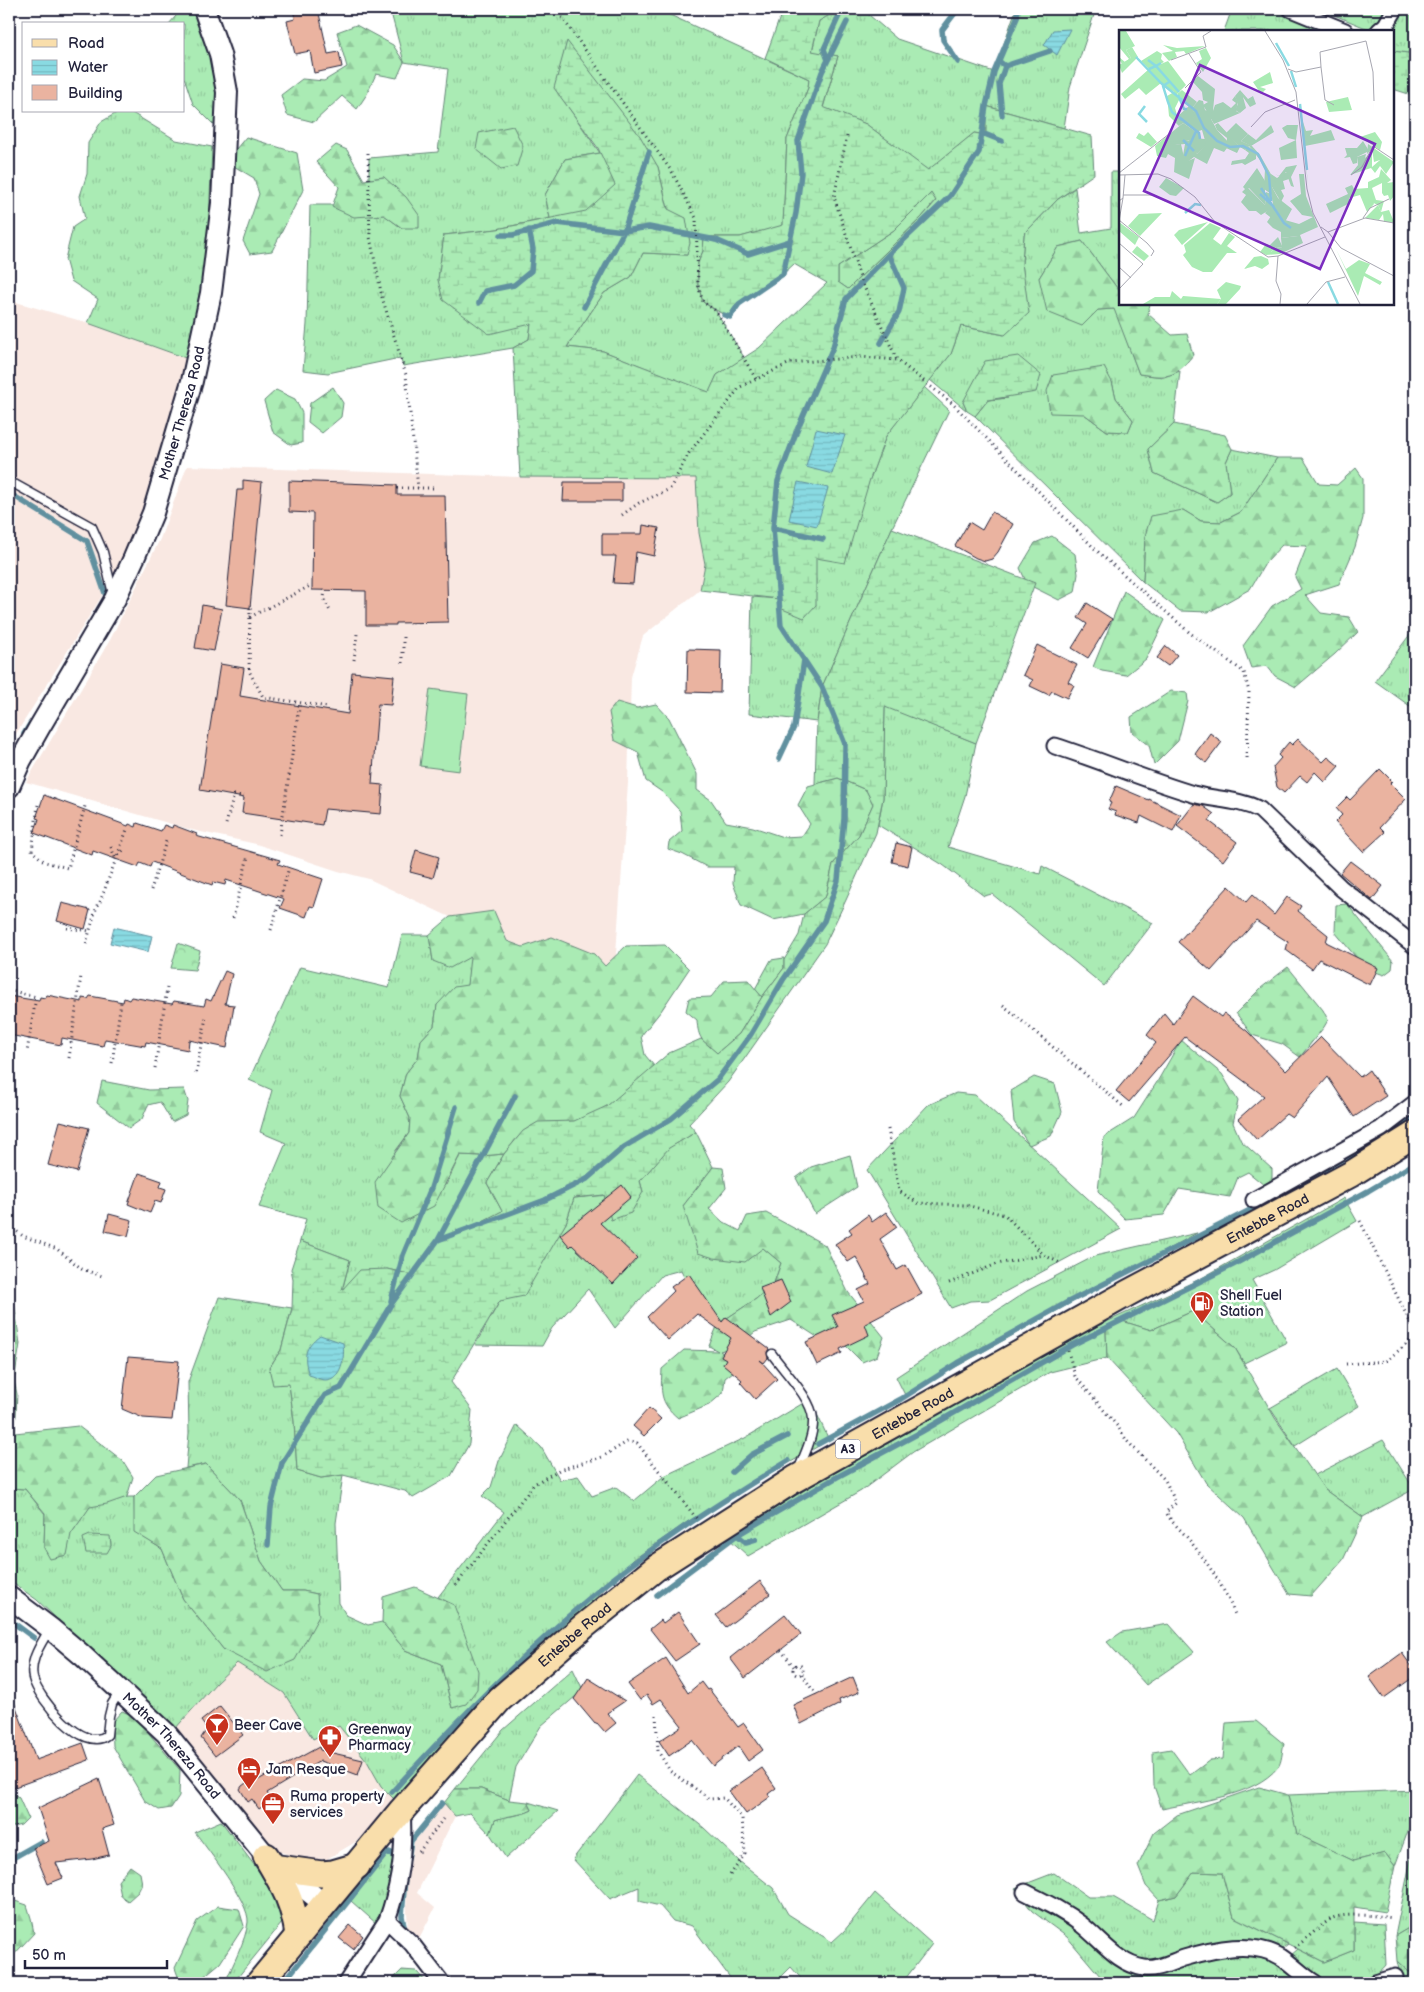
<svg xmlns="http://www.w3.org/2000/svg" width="1424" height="1992" font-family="'Balsamiq Sans',sans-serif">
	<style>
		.built { fill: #f9e8e2 }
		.grass { fill: url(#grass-tufts); stroke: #668678; fill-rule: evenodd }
		.forest { fill: url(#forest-firs); stroke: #668678 }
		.wetland { fill: url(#wetland-marsh); stroke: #668678; fill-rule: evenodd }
		.park { fill: url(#park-crowns); stroke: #668678 }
		.pitch { fill: #aaebb4; stroke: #668678 }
		.water { fill: url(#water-rules); stroke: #60909f }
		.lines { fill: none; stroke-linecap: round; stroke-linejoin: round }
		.stream { stroke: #60909f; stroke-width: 5.5 }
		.building { fill: #eab3a0; stroke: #22223b }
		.service-casing { stroke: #22223b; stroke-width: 11 }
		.minor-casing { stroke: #22223b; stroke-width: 19 }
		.tertiary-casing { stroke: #22223b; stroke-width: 24 }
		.primary-casing { stroke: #22223b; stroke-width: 29 }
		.path { stroke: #22223b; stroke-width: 3; stroke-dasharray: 1 4; stroke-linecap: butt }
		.service { stroke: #fff; stroke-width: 8 }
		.minor { stroke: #fff; stroke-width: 15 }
		.tertiary { stroke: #fff; stroke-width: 20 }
		.primary { stroke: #f9deab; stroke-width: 25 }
		.labels { text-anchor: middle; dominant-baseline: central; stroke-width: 5; stroke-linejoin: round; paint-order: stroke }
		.shield { fill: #fff; stroke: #646476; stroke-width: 1 }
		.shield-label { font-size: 12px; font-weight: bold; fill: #22223b }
		.street-label { font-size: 14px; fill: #22223b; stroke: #fff }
		.poi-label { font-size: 14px; fill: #22223b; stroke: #fff; text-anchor: start }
		.inset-river { fill: none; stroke: #89dae2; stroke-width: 2.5 }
		.inset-road { fill: none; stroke: #a7a7b1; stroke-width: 1 }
		.view { fill: #7b2cbf; fill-opacity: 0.15; stroke: #7b2cbf; stroke-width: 2.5 }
		.inset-edge { fill: none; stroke: #22223b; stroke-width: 2.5 }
	</style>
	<defs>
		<pattern id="grass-tufts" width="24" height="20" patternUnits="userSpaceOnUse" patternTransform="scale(1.25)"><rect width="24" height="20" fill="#aaebb4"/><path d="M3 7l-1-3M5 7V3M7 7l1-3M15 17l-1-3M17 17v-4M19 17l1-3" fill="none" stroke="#92c99c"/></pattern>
		<pattern id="forest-firs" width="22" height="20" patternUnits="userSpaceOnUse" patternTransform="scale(1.25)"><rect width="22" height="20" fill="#aaebb4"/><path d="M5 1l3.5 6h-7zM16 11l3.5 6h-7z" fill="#92c99c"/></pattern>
		<pattern id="wetland-marsh" width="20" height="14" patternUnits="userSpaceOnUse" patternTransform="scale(1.25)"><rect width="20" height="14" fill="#aaebb4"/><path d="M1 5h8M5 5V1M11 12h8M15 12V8" fill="none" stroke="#92c99c"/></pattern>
		<pattern id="park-crowns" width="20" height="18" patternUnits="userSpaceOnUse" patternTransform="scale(1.25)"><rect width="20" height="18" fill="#aaebb4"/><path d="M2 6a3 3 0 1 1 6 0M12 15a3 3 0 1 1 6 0" fill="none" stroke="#92c99c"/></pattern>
		<pattern id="water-rules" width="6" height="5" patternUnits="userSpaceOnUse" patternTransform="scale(1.25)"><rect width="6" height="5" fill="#89dae2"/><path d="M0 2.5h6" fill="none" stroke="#76bbc3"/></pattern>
	</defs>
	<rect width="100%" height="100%" fill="#fff"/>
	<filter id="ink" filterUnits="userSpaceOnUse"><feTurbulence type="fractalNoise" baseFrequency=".02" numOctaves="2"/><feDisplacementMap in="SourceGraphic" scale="10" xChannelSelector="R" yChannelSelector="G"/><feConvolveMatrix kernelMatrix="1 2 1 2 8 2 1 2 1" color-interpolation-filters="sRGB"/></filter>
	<g filter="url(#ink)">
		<!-- built -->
		<path class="built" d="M 9,300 L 88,323 L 194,361 L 131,549 L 16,734 L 9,735 Z
			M 187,466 L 520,477 L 696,478 L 699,533 L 705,564 L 700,590 L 643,636 L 631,677 L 628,783 L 615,968 L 523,947 L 450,917 L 369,879 L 338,871 L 256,844 L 192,830 L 26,782 L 110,640 L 160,539 Z
			M 237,1663 L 284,1693 L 312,1739 L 339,1726 L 367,1761 L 381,1786 L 399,1802 L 357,1841 L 327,1859 L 303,1859 L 280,1852 L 258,1832 L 174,1730 L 216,1683 Z
			M 444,1803 L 455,1816 L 417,1893 L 435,1908 L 416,1944 L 408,1932 L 406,1888 L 414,1842 Z"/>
		<!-- grass -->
		<path class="grass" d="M 182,9 L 196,9 L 211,45 L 223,102 L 215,126 L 193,104 L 184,77 L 184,24 L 169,24 Z
			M 390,9 L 657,9 L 809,79 L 808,88 L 787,139 L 783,226 L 740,237 L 704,237 L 703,251 L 698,263 L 698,285 L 703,302 L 716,311 L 745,359 L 717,375 L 709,393 L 603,351 L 567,347 L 604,293 L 631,277 L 643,253 L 687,255 L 668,209 L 658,167 L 567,42 L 555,88 L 600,153 L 565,159 L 545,195 L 550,218 L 497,229 L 444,235 L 438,280 L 531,324 L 529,339 L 513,348 L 403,366 L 400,358 L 328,373 L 303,370 L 307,324 L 310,205 L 370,205 L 370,216 L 384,215 L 402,228 L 384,177 L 369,179 L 369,158 L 438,152 L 448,69 L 404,62 Z
			M 840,9 L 862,9 L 897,39 L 994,72 L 1016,9 L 1096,9 L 1070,87 L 1064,128 L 986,106 L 986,135 L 974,133 L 928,171 L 866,124 L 823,108 L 838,56 L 812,52 L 819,21 Z
			M 1232,9 L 1280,9 L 1319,26 L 1318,31 L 1224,31 Z
			M 1320,9 L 1385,9 L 1373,31 Z
			M 1398,9 L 1415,9 L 1415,54 L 1393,51 L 1393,31 L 1386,31 Z
			M 120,111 L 129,111 L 176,140 L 212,147 L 208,248 L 194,361 L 88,323 L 98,299 L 71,281 L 65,259 L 73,227 L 85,219 L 80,196 L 87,174 L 88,143 L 101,122 Z
			M 1111,172 L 1120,172 L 1120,292 L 1082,241 L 1058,247 L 1039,278 L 1098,310 L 1115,309 L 1139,374 L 1164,377 L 1180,371 L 1174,424 L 1148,449 L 1154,473 L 1217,502 L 1230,493 L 1226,462 L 1232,449 L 1277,458 L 1241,512 L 1221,522 L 1201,521 L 1183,510 L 1145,536 L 1143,582 L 975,416 L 988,400 L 1008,398 L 963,402 L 967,411 L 930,380 L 951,354 L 961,326 L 1004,335 L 1028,313 L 1022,263 L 1024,234 L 1058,199 L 1075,188 L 1081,233 L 1111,228 ZM 1112,382 L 1116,398 L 1133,420 L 1128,432 L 1107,431 L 1084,414 Z
			M 924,387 L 949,410 L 892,528 L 822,687 L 817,722 L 749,714 L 752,597 L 779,599 L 816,557 L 870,479 L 886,436 Z
			M 1414,629 L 1415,678 L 1413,678 L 1408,694 L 1414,709 L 1375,681 Z
			M 885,706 L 976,743 L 965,796 L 948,847 L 1040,874 L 1042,866 L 1153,923 L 1104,986 L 992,894 L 984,896 L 943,865 L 878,825 L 883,798 Z
			M 402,935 L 429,935 L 433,961 L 471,957 L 467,986 L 437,1005 L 434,1026 L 421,1040 L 418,1058 L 406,1073 L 400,1096 L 410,1118 L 409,1133 L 394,1153 L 446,1185 L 460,1155 L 482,1156 L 504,1154 L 487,1183 L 502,1211 L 479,1225 L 438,1240 L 413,1275 L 387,1269 L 342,1291 L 350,1260 L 300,1241 L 306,1219 L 259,1207 L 286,1143 L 260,1132 L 272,1090 L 249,1080 L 300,967 L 389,988 Z
			M 784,958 L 784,968 L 762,997 L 755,989 L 771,960 Z
			M 956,1093 L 975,1095 L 1121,1229 L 990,1300 L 970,1301 L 951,1308 L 867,1170 L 928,1105 Z
			M 696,1132 L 713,1167 L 683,1206 L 763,1248 L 781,1263 L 774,1283 L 756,1299 L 718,1324 L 691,1290 L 681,1270 L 662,1275 L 615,1328 L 588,1289 L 552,1328 L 542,1346 L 475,1345 L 500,1301 L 550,1249 L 566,1223 L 574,1198 L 643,1192 L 640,1181 L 668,1148 Z
			M 1344,1198 L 1357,1221 L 1274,1270 L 1252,1280 L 1287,1342 L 1244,1363 L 1235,1348 L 1193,1311 L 1151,1330 L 1119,1320 L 1106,1331 L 1107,1358 L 1050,1372 L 913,1452 L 861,1491 L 748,1556 L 727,1537 L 808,1488 L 1091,1329 L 1200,1279 Z
			M 1197,1233 L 905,1395 L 896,1377 L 1027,1291 L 1095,1256 Z
			M 219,1297 L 292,1308 L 281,1350 L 269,1368 L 289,1384 L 294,1421 L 297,1471 L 321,1478 L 343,1475 L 336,1523 L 339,1603 L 346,1615 L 368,1625 L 382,1622 L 405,1650 L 441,1664 L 452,1708 L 454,1605 L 438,1597 L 504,1512 L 482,1496 L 491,1487 L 499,1461 L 517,1425 L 541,1447 L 560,1480 L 578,1476 L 592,1496 L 616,1487 L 634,1501 L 664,1476 L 745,1438 L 810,1399 L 829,1440 L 687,1522 L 633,1560 L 574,1620 L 484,1703 L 398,1793 L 394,1799 L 381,1786 L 367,1761 L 339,1726 L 313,1739 L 284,1693 L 237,1663 L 216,1683 L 174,1730 L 37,1600 L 9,1580 L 9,1488 L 25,1489 L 45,1514 L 44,1548 L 71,1534 L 90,1506 C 104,1504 121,1496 134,1497 L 135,1532 L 162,1549 L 183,1599 L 224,1650 L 317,1594 L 303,1591 L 282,1591 L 261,1561 L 240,1500 L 206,1464 L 186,1468 L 189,1433 L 188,1382 Z
			M 1337,1369 L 1359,1406 L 1295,1446 L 1270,1408 Z
			M 14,1381 L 17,1394 L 15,1433 L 9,1421 L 9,1385 Z
			M 1383,1440 L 1414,1489 L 1363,1517 L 1325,1490 L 1315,1475 Z
			M 1169,1624 L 1194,1652 L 1146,1685 L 1107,1642 L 1122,1632 Z
			M 573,1669 L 583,1690 L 541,1726 L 516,1767 L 509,1800 L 481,1789 L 455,1789 L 503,1730 Z
			M 637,1775 L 704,1828 L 739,1861 L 773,1888 L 788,1914 L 832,1942 L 844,1931 L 875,1893 L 932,1944 L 902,1983 L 805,1983 L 791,1967 L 775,1983 L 734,1983 L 692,1926 L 673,1921 L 660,1906 L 639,1901 L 639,1887 L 610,1899 L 573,1859 Z
			M 1415,1790 L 1415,1812 L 1395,1866 L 1385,1853 L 1354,1861 L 1296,1834 L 1288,1795 Z
			M 528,1802 L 558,1811 L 506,1858 L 490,1834 L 495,1820 C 509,1815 521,1816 532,1810 Z
			M 221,1821 L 282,1902 L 286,1918 L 233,1983 L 225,1983 C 232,1966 246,1940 248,1922 C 250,1903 207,1849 195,1832 Z
			M 1415,1839 L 1415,1929 L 1412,1926 L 1395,1936 Z
			M 387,1854 L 393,1855 C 400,1873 385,1908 378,1925 L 351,1901 Z
			M 1194,1872 L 1222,1873 L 1234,1917 L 1288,1944 L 1278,1952 L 1246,1953 L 1277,1961 L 1305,1983 L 1106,1983 L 1067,1937 L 1032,1911 L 1015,1888 L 1054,1873 L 1088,1897 L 1113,1897 L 1153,1920 L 1159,1900 L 1176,1896 Z
			M 1354,1922 L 1384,1924 L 1386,1965 C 1378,1975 1371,1977 1360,1980 C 1327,1990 1312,1977 1290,1956 L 1298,1949 L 1324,1962 L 1354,1950 Z
			M 1397,1961 L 1409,1972 L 1415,1970 L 1415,1983 L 1402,1983 Z"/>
		<!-- forest -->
		<path class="forest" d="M 356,25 L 393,45 L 404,62 L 397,78 L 376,74 L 367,94 L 357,109 L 342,96 L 314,122 L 287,115 L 281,95 L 302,79 L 324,81 L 347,67 L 337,32 Z
			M 513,126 L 523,146 L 517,166 L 501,169 L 476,149 L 479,133 Z
			M 246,137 L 297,153 L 303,190 L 272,251 L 250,254 L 243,241 L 259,194 L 254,178 L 232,165 L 236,149 Z
			M 336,145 L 347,150 L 364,180 L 384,177 L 406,197 L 419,215 L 419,228 L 402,228 L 384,215 L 354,217 L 332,207 L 339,187 L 316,162 Z
			M 600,153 L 619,174 L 637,206 L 553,232 L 545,195 L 565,159 Z
			M 931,192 L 936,200 L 922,217 L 848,289 L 838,282 L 838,267 L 894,230 Z
			M 1082,241 L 1120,292 L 1120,304 L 1150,304 L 1148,314 L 1172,335 L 1187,334 L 1193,355 C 1174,379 1168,378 1139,374 L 1114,309 L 1098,310 L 1082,326 L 1047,312 L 1039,278 L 1058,247 Z
			M 1104,367 L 1112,382 L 1116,398 L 1133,420 L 1128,432 L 1107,431 L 1084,414 L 1050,413 L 1047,391 L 1053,375 Z
			M 333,387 L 343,403 L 341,417 L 322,433 L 308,422 L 310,403 Z
			M 276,390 L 295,399 L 302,413 L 302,443 L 291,445 L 273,432 L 264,401 Z
			M 1174,424 L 1225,435 L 1232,449 L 1226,462 L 1230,493 L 1217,502 L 1154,473 L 1148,449 Z
			M 1277,458 L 1303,458 L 1319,484 L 1337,485 L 1356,468 L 1363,478 L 1363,518 L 1355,547 L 1339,584 L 1305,595 L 1321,613 L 1349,617 L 1358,632 L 1335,654 L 1296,687 L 1275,676 L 1267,666 L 1251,668 L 1243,646 L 1272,606 L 1301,589 L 1295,577 L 1307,546 L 1282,545 L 1266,562 L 1250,589 L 1209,612 L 1180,611 L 1143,582 L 1145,536 L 1151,516 L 1183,510 L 1201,521 L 1221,522 L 1241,512 Z
			M 1052,536 L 1075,554 L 1078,574 L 1075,592 L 1059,600 L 1027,584 L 1020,568 L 1035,543 Z
			M 1124,591 L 1165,620 L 1146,659 L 1126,675 L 1102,671 L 1093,667 Z
			M 1171,691 L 1187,693 L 1188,701 L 1178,741 L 1154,765 L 1149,745 L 1132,732 L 1131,717 Z
			M 617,702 L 637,708 L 656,704 L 669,718 L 697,774 L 697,790 L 711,800 L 726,822 L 753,827 L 783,837 L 802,836 L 810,824 L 798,805 L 808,786 L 838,778 L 866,790 L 873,804 L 859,835 L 833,864 L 826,896 L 804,914 L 773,920 L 741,905 L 733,883 L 734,867 L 707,867 L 682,854 L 668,849 L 669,842 L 682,831 L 680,811 L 662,792 L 646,781 L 638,752 L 614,740 L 609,712 Z
			M 1347,904 L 1393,961 L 1392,969 L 1384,975 L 1365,968 L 1335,932 L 1336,905 Z
			M 494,911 L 507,941 L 523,947 L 552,937 L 594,954 L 605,966 L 626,946 L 665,945 L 689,969 L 661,1011 L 641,1036 L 645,1055 L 655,1067 C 631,1088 607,1111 576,1121 C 569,1123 560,1122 553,1122 C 526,1122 520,1135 504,1154 L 482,1156 L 460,1155 L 434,1206 L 401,1223 L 378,1208 L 375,1182 L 409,1133 L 410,1118 L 400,1096 L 406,1073 L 418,1058 L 421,1040 L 434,1026 L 437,1005 L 454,987 L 467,985 L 470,957 L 450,968 L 433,961 L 429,935 L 450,917 Z
			M 1288,967 L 1323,1010 L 1328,1020 L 1324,1027 L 1300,1057 L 1282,1044 L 1252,1035 L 1236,1013 L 1261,988 Z
			M 748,980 L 762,997 L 739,1034 L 717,1053 C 703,1042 698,1039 697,1020 L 686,1011 L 689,998 L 711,997 L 724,981 Z
			M 1181,1040 L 1222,1074 L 1238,1101 L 1233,1123 L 1241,1141 L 1272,1169 L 1272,1182 L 1264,1185 L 1248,1172 L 1238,1177 L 1230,1197 L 1179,1189 L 1164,1215 L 1125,1219 L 1098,1191 L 1104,1137 L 1134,1118 L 1157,1082 Z
			M 1034,1077 L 1055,1084 L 1062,1112 L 1051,1136 L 1029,1145 L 1014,1122 L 1011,1091 Z
			M 102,1081 L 149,1090 L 184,1089 L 188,1101 L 186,1115 L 172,1122 L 160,1102 L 148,1105 L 142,1119 L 129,1128 L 97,1103 Z
			M 850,1155 L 857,1187 L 815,1214 L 796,1178 L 811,1167 Z
			M 713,1167 L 723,1168 L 726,1188 L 709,1209 L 723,1222 L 740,1231 L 747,1216 L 766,1213 L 825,1245 L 848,1292 L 884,1337 L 877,1356 L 862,1362 L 846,1346 L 831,1346 L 791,1320 L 755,1332 L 739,1345 L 720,1351 L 734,1360 L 733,1372 L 725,1378 L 723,1393 L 709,1405 L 678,1418 C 659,1402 661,1392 662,1369 L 684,1350 L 718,1351 L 709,1346 L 718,1324 L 756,1299 L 774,1283 L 781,1263 L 763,1248 L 745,1262 L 714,1258 L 698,1253 L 683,1206 Z
			M 9,1300 L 14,1302 L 20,1344 L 14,1381 L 9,1385 Z
			M 1193,1311 L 1235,1348 L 1275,1418 L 1325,1490 L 1363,1517 L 1343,1560 L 1311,1596 L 1289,1594 L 1244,1518 L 1206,1483 L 1176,1433 L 1107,1358 L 1106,1331 L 1119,1320 L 1151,1330 Z
			M 9,1421 L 15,1433 L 78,1426 L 123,1461 L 133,1477 L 127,1497 L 107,1504 L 90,1507 L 71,1534 L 67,1555 L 50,1559 L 44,1548 L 45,1513 L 25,1489 L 9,1488 Z
			M 206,1464 L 240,1500 L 261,1561 L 282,1591 L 303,1591 L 317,1594 L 319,1616 L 295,1660 L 267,1672 L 224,1650 L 183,1599 L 162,1549 L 134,1532 L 134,1497 L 156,1475 Z
			M 415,1587 L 454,1605 L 478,1671 L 477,1689 L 466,1704 L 452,1708 L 441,1664 L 405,1650 L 382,1622 L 383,1597 Z
			M 122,1711 L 134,1716 L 180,1770 L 179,1796 L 171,1808 L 159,1810 L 145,1801 L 113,1746 L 112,1722 Z
			M 1256,1721 L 1284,1744 C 1282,1751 1282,1762 1278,1767 C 1254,1797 1197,1801 1162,1809 L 1154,1786 L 1153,1752 L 1171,1749 L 1190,1775 L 1210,1760 L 1223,1759 L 1226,1723 Z
			M 1259,1787 L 1288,1795 L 1297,1834 L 1354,1861 L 1385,1853 L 1395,1866 L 1385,1912 L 1354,1907 L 1354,1950 L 1324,1962 L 1234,1917 L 1222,1873 L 1194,1872 L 1176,1896 L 1159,1900 L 1146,1886 L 1138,1866 L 1154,1833 L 1177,1815 Z
			M 9,1789 L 19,1798 L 28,1818 L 21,1825 L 9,1828 Z
			M 455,1789 L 481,1789 L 509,1800 L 528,1802 L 532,1810 C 520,1816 508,1815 495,1820 L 490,1834 L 470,1813 L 455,1816 L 444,1803 Z
			M 130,1866 L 140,1873 L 142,1884 L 138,1892 L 128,1901 L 121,1896 L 118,1881 Z
			M 9,1899 L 27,1905 L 31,1918 L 34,1933 L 9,1960 Z
			M 218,1906 L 239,1909 L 244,1926 L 220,1963 L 196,1983 L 180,1982 L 175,1968 L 197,1921 Z
			M 1412,1926 L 1415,1929 L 1415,1970 L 1409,1972 L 1397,1961 L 1395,1936 Z
			M 402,1970 L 416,1971 L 427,1983 L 389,1983 Z"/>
		<!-- wetland -->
		<path class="wetland" d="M 783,9 L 840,9 L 819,21 L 812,51 L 838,56 L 823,107 L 866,124 L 928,170 L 974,133 L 986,135 L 986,106 L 1092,136 L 1094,174 L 1058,199 L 1024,234 L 1022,263 L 1029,313 L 1005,335 L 961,326 L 951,354 L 886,436 L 870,479 L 845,563 L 816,558 L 816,605 L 804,618 L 780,608 L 779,599 L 700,590 L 705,564 L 699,533 L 696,478 L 520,477 L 513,348 L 529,339 L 531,324 L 489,334 L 443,300 L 438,280 L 444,235 L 497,229 L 586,211 L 615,185 L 598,148 L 554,88 L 567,41 L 640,136 L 658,167 L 668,209 L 686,218 L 690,243 L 687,255 L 643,253 L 631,277 L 604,293 L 567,347 L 603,351 L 709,392 L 717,375 L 759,348 L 827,283 L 794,264 L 783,274 L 739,304 L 730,317 L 724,315 L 703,302 L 698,285 L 698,263 L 703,251 L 704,237 L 740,237 L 783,225 L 787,139 L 808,88 L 809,79 L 765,58 ZM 931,193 L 936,201 L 922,217 L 848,289 L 838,282 L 838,267 L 894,230 Z
			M 1393,51 L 1415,54 L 1415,96 L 1393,89 Z
			M 1018,356 L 1041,375 L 1036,392 L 988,400 L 975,416 L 967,411 L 963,402 L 985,361 Z
			M 892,528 L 1035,583 L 976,743 L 885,707 L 883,798 L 876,833 L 846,900 L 825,944 L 728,1082 L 689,1124 L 696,1132 L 669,1148 L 640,1181 L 643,1192 L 631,1213 L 611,1220 L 604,1195 L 574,1198 L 566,1223 L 524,1296 L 500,1301 L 451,1382 L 472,1410 L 469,1444 L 451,1476 L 413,1498 L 405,1491 L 343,1475 L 321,1478 L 297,1471 L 294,1421 L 289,1384 L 273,1385 L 269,1368 L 281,1350 L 292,1309 L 293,1279 L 291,1269 L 300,1241 L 350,1260 L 342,1290 L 360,1270 L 387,1269 L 413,1275 L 438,1240 L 463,1231 L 502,1211 L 487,1183 L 504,1154 L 523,1131 L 538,1122 L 574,1121 L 607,1106 L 669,1053 L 701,1039 L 717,1053 L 739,1034 L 762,997 L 784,968 L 784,960 L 799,935 L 804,914 L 826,896 L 833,864 L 859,835 L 873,804 L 866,790 L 838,778 L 815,784 L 817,722 L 822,687 Z
			M 90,1535 L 110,1536 L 111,1546 L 107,1553 L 86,1553 L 83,1538 Z"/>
		<!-- park -->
		<path class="park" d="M 178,943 L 200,951 L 195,970 L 171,968 Z"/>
		<!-- pitch -->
		<path class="pitch" d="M 430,689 L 468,694 L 459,771 L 420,766 Z"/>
		<!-- water -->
		<path class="water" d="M 1070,29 L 1057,55 L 1044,45 L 1053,30 Z
			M 816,429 L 845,435 L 832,474 L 806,467 Z
			M 798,482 L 828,488 L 817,526 L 789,520 Z
			M 114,927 L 152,936 L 148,952 L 110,943 Z
			M 320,1335 L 343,1343 C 345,1356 342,1380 325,1380 C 320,1380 314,1376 309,1375 C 303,1357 304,1347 320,1335 Z"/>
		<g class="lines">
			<!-- stream -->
			<path class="stream" d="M 958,9 L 942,30 L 943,40 L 958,62
				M 828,60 L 824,49 L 842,9
				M 999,61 L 1005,66 L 999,84 L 1002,115
				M 1005,66 L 1050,51
				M 982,133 L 1002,141
				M 501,235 L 513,235 L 557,223 L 624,231 L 649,227 L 716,240 L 748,254 L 790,241
				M 479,303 L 485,291 L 514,285 L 531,271 L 533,249 L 529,230
				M 584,307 L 624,231 L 649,152
				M 724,315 L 730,317 L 739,304 L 783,274 L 796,213 L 801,173 L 798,141 L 822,72 L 847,22
				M 881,343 L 899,312 L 904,288 L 889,254
				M 9,493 L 87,541 L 107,599 L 105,601
				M 773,528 L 823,539
				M 24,734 L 30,724
				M 779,759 L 794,727 L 804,660
				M 1388,1133 L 1415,1115
				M 1290,1188 L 1380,1138
				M 438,1240 L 545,1200 L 587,1179 L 624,1147 L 671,1119 L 718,1079 L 751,1034 L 783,980 L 824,921 L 838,880 L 844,819 L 845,744 L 822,687 L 781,625 L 773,528 L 778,481 L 797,430 L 833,347 L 846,299 L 889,254 L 950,196 L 979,152 L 986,106 L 994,72 L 1017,18 L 1018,9
				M 391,1301 L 403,1255 L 431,1188 L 456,1107
				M 818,1444 L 901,1399 L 958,1363 L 1068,1302 L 1260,1205
				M 732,1472 L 751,1455 L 787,1436
				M 737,1535 L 837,1477 L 921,1432 L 1072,1345 L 1233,1265 L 1368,1191 L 1415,1163
				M 268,1545 L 271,1507 L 282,1463 L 325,1395 L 341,1388 L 390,1306 L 438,1240 L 515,1096
				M 657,1595 L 737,1535 L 746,1542 L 756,1539
				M 15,1624 L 34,1638
				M 392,1792 C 451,1727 519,1658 586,1601 C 648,1548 719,1503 788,1461
				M 408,1859 L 411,1841 L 442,1803
				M 9,1860 L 41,1842
				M 404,1926 L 402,1916 L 405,1878
				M 283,1983 L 385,1855 L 389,1852 L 393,1854 L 396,1863"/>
		</g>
		<!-- building -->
		<path class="building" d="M 293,9 L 318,9 L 328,54 L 339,52 L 342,67 L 314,73 L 310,51 L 295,54 L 287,21 L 295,19 Z
			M 243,480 L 262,482 L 250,608 L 226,605 L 237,490 L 243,490 Z
			M 289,481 L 397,485 L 397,495 L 445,495 L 448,622 L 396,623 L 396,625 L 366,625 L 366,591 L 312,590 L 313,513 L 289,512 Z
			M 564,482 L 622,482 L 622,501 L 563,501 Z
			M 992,512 L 1013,524 L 998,552 L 992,559 L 985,561 L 976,558 L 955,546 L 969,522 L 982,530 Z
			M 643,525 L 659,528 L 654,556 L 636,552 L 633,584 L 613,583 L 616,556 L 602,556 L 602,534 L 642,534 Z
			M 1087,603 L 1112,619 L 1088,658 L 1072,648 L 1087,624 L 1078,618 Z
			M 202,605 L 222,609 L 214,651 L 195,648 Z
			M 1037,645 L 1077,665 L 1068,682 L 1074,685 L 1067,698 L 1052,691 L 1049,695 L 1030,686 L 1033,680 L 1023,675 Z
			M 1166,646 L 1177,655 L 1168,666 L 1157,658 Z
			M 688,649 L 721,650 L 720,693 L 687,692 Z
			M 220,664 L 244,668 L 240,696 L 348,714 L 352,672 L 394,676 L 391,705 L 378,704 L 372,784 L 383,785 L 381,814 L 325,809 L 322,825 L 242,813 L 244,798 L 200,790 Z
			M 1210,733 L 1222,742 L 1206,763 L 1195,754 Z
			M 1298,739 L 1323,762 L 1328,757 L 1339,766 L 1325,782 L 1315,772 L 1307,782 L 1300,776 L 1284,793 L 1277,787 L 1273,767 L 1281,758 L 1278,755 L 1289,742 L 1292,745 Z
			M 1380,769 L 1392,781 L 1390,783 L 1406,799 L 1380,827 L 1385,832 L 1363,852 L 1335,822 L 1342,815 L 1336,808 L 1347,797 L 1350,800 Z
			M 1116,786 L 1149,800 L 1149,799 L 1181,815 L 1173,832 L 1141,816 L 1139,823 L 1115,815 L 1116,812 L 1108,809 L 1111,803 L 1109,802 Z
			M 44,795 L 128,826 L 129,824 L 136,827 L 137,823 L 161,831 L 164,825 L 172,828 L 173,825 L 197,834 L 196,836 L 280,860 L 278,864 L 323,879 L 314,907 L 310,906 L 306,917 L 280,908 L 284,899 L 226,880 L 225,885 L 213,882 L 212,885 L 152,862 L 150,867 L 140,863 L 138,867 L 93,851 L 92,855 L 34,833 L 39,819 L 36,818 Z
			M 1194,804 L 1203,806 L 1214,814 L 1209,821 L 1237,842 L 1223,861 L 1177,826 Z
			M 896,843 L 912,847 L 908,866 L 892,862 Z
			M 416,850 L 439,857 L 433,878 L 410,872 Z
			M 1350,861 L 1383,886 L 1372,900 L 1340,873 Z
			M 1229,886 L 1246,902 L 1252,895 L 1274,915 L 1287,897 L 1301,906 L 1298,911 L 1328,935 L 1326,942 L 1378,968 L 1370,985 L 1319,959 L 1312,969 L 1286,950 L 1288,942 L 1256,921 L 1211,971 L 1178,942 Z
			M 62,903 L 90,910 L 85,929 L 57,921 Z
			M 225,971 L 232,974 L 225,1004 L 234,1005 L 227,1048 L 189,1040 L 188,1050 L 146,1042 L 145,1046 L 105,1039 L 103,1046 L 62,1038 L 61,1045 L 9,1035 L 9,996 L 39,1001 L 40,997 L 45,998 L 47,995 L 82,1002 L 82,998 L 88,999 L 90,996 L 123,1002 L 124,998 L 129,1000 L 131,997 L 166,1003 L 172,1004 L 174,1001 L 204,1006 L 206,999 L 211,1001 Z
			M 1193,996 L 1221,1017 L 1224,1013 L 1247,1031 L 1286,1071 L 1321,1037 L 1360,1077 L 1369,1070 L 1386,1096 L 1354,1117 L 1328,1077 L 1292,1118 L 1286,1114 L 1257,1140 L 1238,1119 L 1264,1096 L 1185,1037 L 1129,1102 L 1116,1091 L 1156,1043 L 1147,1035 L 1164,1013 L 1173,1024 Z
			M 60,1121 L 89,1128 L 77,1172 L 48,1165 Z
			M 139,1173 L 162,1181 L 160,1187 L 166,1189 L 161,1203 L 155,1201 L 150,1213 L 128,1204 Z
			M 622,1185 L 631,1197 L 600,1223 L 637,1258 L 613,1284 L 572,1245 L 570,1247 L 560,1235 Z
			M 886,1212 L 897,1227 L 880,1239 L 897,1270 L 906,1265 L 922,1294 L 865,1324 L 869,1335 L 840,1349 L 842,1353 L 817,1365 L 806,1342 L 838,1327 L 832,1315 L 864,1301 L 858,1290 L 870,1284 L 856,1257 L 848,1262 L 835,1244 L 852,1233 L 849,1229 L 868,1215 L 872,1222 Z
			M 109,1214 L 132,1220 L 128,1236 L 105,1231 Z
			M 689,1274 L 722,1322 L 726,1317 L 769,1349 L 767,1352 L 768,1358 L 764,1363 L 760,1360 L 777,1379 L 755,1399 L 740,1382 L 742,1380 L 723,1364 L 726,1359 L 721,1356 L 731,1338 L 697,1314 L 668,1340 L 647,1317 L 674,1291 L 671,1287 Z
			M 781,1280 L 791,1302 L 771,1317 L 760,1288 Z
			M 128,1357 L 179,1361 L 172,1420 L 143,1418 L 122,1409 Z
			M 649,1408 L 661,1419 L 644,1436 L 633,1426 Z
			M 760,1581 L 770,1594 L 726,1627 L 716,1615 Z
			M 678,1612 L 700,1644 L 675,1661 L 650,1629 L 661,1620 L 663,1623 Z
			M 785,1614 L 801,1634 L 745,1678 L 730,1658 Z
			M 1402,1653 L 1415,1671 L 1415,1676 L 1384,1698 L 1369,1677 Z
			M 666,1658 L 688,1693 L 701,1682 L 707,1690 L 709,1689 L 738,1727 L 744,1723 L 763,1750 L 748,1761 L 738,1746 L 713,1766 L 692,1740 L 669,1756 L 659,1741 L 682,1726 L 661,1699 L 653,1704 L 647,1695 L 640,1700 L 628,1684 Z
			M 853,1677 L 859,1692 L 839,1700 L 840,1704 L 801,1724 L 793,1705 Z
			M 588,1678 L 625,1701 L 607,1713 L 616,1723 L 605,1732 L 597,1723 L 595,1724 L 574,1699 Z
			M 10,1691 L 36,1760 L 83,1743 L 89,1760 L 12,1788 L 9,1780 L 9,1692 Z
			M 220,1706 L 243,1735 L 215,1756 L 201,1738 L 207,1729 L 201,1721 Z
			M 319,1747 L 320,1750 L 363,1760 L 358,1775 L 320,1761 L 267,1793 L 272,1800 L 259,1809 L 252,1799 L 248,1802 L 240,1789 L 242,1786 L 256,1776 L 258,1780 Z
			M 762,1768 L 776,1788 L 768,1794 L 770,1797 L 746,1814 L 729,1791 Z
			M 99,1779 L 114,1825 L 102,1829 L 109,1855 L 92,1859 L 56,1863 L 63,1878 L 48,1884 L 33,1848 L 49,1841 L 38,1808 Z
			M 350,1925 L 363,1936 L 353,1949 L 339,1938 Z"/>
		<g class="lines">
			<!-- service casing -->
			<g class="service-casing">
				<path id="service" d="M 9,481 L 92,527 L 103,552 L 113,594
					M 772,1354 C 784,1371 812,1399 813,1419 C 814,1435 805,1454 799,1468
					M 50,1628 C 42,1643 29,1659 33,1678 C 38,1699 84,1754 107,1735 L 109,1716 L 112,1704 L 120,1691"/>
			</g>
			<!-- minor casing -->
			<g class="minor-casing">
				<path id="minor" d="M 1291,9 L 1345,31
					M 1379,31 L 1386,25 L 1395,9
					M 1055,746 C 1102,761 1146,780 1193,794 C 1215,800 1239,799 1260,810 L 1341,888 L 1415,946
					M 1254,1200 L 1381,1129 L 1415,1103
					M 402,1810 C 405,1848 400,1884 387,1920 L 412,1944 L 442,1983
					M 1025,1892 C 1045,1902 1064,1911 1082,1925 C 1101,1940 1118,1964 1144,1968 C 1158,1970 1171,1962 1184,1958 C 1214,1949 1253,1940 1281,1957 C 1293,1965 1303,1976 1315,1983
					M 346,1983 L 387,1920
					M 1375,1983 L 1395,1977"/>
			</g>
			<!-- tertiary casing -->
			<g class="tertiary-casing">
				<g id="tertiary">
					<path id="s1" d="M 9,787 L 21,760 L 39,728 L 115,599 L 134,558 L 153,513 L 192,381 L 211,293 L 222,203 L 227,92 L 220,54 L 204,9"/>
					<path id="s2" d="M 9,1597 L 50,1628 L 82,1655 L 166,1733 L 266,1856 L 279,1868 L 324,1904"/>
				</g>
			</g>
			<!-- primary casing -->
			<g class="primary-casing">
				<g id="primary">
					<path d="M 266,1856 C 283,1885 293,1900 298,1935"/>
					<path d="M 279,1868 L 322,1874 L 333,1873 L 357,1866"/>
					<path id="s3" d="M 259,1983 L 402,1810 L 500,1699 L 584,1626 L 656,1568 L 795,1479 L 1128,1293 L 1351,1174 L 1415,1134"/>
				</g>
			</g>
			<!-- path -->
			<path class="path" d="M 556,9 L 672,172 L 696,218 L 698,285 L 703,302 L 716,311 L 756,379
				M 847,136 L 834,197 L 861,280 L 897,360
				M 368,153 L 370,237 L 382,297 L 406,375 L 418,488
				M 397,488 L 433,488
				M 622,515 L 639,503 L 670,489 L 689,453 L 740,387 L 790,363 L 861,357 L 897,360 L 953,404 L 1096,550 L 1190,633 L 1244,672 L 1249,692 L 1247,759
				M 325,590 L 324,598 L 330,611
				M 250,608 L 249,671 L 263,697 L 328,707
				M 250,617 L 312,585
				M 403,637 L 403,665
				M 354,660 L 357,634
				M 38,805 L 32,851 L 45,862 L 68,868 L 85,806
				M 226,824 L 234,795 L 244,796
				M 280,835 L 300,702
				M 111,847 L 116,860
				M 119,855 L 125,848
				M 151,890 L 167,838
				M 100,902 L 128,827
				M 233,918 L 248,856
				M 67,928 L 90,931
				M 271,930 L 288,871
				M 86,944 L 98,902
				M 9,990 L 36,997 L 27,1052
				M 1003,1005 L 1124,1107
				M 69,1058 L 81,976
				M 112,1063 L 121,1002
				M 155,1068 L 167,988
				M 196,1073 L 206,1017
				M 888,1129 L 899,1191 L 918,1203 L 966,1205 L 1005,1215 L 1044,1255 L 1060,1263
				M 1360,1221 L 1415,1332
				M 9,1226 L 23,1236 L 57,1249 L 82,1269 L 105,1277
				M 949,1283 L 997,1264 L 1043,1255
				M 1068,1351 L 1075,1376 L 1118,1427 L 1127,1441 L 1165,1480 L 1176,1503 L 1166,1512 C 1171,1522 1179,1528 1186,1536 C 1206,1560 1225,1588 1236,1617
				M 1346,1364 L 1386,1361 L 1415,1337
				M 456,1585 L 534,1484 L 559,1470 L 602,1457 L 627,1442 L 637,1443 L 697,1519
				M 781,1650 L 794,1667
				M793 1670a5 5 0 1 1 10 0a5 5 0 1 1-10 0Z
				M 802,1674 L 816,1695
				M 656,1715 L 658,1751 L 670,1771 L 710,1799 L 724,1798 L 742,1818 L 745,1854 L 728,1878
				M 419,1852 L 443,1819
				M 1294,1948 C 1307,1939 1318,1927 1331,1919 C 1342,1912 1380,1916 1393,1918"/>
			<!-- service -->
			<use href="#service" class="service"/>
			<!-- minor -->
			<use href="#minor" class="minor"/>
			<!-- tertiary -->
			<use href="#tertiary" class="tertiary"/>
			<!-- primary -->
			<use href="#primary" class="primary"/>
		</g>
	</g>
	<!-- icons -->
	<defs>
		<g id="fuel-pin" transform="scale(1.25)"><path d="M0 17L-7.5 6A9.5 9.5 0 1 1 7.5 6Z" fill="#c8321e" stroke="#fff"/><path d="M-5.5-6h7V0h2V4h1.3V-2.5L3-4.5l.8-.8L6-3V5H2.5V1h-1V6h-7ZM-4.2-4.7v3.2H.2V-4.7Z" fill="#fff"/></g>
		<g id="bar-pin" transform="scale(1.25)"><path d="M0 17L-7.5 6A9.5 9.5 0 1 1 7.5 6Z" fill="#c8321e" stroke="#fff"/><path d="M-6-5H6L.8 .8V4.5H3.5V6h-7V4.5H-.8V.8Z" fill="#fff"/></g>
		<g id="pharmacy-pin" transform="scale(1.25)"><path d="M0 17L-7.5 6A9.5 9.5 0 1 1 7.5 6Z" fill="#c8321e" stroke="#fff"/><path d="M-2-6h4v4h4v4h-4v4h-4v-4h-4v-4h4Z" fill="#fff"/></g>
		<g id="hotel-pin" transform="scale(1.25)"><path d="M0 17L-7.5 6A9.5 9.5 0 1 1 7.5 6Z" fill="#c8321e" stroke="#fff"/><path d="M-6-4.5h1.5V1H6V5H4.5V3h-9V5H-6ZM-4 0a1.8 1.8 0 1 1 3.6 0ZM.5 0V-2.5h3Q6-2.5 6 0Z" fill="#fff"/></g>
		<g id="office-pin" transform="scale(1.25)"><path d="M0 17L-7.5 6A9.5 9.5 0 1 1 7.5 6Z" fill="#c8321e" stroke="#fff"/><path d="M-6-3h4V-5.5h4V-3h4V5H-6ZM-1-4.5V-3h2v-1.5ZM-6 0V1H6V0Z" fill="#fff"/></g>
	</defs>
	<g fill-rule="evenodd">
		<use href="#fuel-pin" x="1202" y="1303"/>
		<use href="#bar-pin" x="217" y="1725"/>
		<use href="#pharmacy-pin" x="330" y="1737"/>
		<use href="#hotel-pin" x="249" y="1769"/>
		<use href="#office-pin" x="273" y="1804"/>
	</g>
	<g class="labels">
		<!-- shield labels -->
		<rect class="shield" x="835.5" y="1439.5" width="25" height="19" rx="4"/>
		<g class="shield-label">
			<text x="848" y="1449">A3</text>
		</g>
		<!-- street labels -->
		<g class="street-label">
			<text stroke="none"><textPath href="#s1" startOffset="414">Mother Thereza Road</textPath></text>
			<text stroke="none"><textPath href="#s3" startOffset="1281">Entebbe Road</textPath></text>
			<text stroke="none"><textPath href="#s3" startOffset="876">Entebbe Road</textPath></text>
			<text stroke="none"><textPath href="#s3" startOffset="471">Entebbe Road</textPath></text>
			<text stroke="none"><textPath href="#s2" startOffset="221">Mother Thereza Road</textPath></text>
		</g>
		<!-- poi labels -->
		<g class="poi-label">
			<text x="1220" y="1295">Shell Fuel<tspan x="1220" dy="16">Station</tspan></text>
			<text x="234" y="1725">Beer Cave</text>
			<text x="348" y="1729">Greenway<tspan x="348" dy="16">Pharmacy</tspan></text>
			<text x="266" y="1769">Jam Resque</text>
			<text x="290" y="1796">Ruma property<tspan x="290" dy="16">services</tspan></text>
		</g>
	</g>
	<!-- overview -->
	<g transform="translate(1119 30)">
		<rect width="275" height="275" fill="#fff"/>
		<path d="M 44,15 L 58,18 L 86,16 L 67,24 L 65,21 L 56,22 L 58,27 L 50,31 L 43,23 L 54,21 ZM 13,17 L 19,27 L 3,43 L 0,35 L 12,28 L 7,20 ZM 87,18 L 92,28 L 84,42 L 77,33 L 83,29 L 80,21 ZM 38,21 L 43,24 L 42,29 L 45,32 L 31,39 L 42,53 L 27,65 L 20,58 L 6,69 L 2,64 L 30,39 L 22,31 ZM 79,46 L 96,59 L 94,81 L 96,75 L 104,72 L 112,78 L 117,73 L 113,70 L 116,66 L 119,72 L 117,81 L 121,83 L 95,94 L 84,75 L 89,72 L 84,70 L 83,62 L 73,51 ZM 63,60 L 78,72 L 73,78 L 77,86 L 67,93 L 59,90 L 59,86 L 70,76 L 58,64 ZM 229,67 L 233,80 L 210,82 L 207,72 ZM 183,89 L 187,101 L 194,100 L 186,116 L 189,157 ZM 64,93 L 76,101 L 74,108 L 86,109 L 88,114 L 78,124 L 70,110 L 55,115 L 62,114 L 66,132 L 76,128 L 70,149 L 55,142 L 56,128 L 49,124 L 47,128 L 38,126 L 36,116 ZM 99,93 L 121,117 L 118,123 L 107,118 L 108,108 L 98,100 L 96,95 ZM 152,95 L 155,102 L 132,116 L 122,111 L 129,104 L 137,110 ZM 29,102 L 38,112 L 32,117 L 17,108 L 20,103 L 25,106 ZM 256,102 L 263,112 L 261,120 L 241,107 ZM 177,110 L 178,128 L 162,130 L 160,118 ZM 249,114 L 275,132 L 267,144 L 261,136 L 256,143 L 252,138 L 231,145 L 239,135 L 238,127 L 247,124 L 246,128 L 253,122 L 253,137 L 261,130 L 255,132 L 253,119 L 248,124 ZM 165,143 L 169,143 L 170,149 L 164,151 L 166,159 L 162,160 L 165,166 L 162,172 L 153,157 L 152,144 L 158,148 ZM 180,144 L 185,144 L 187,166 L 199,197 L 181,205 L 184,213 L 161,224 L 147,225 L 141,222 L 147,214 L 152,216 L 152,222 L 157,217 L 163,218 L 162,208 L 179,206 L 176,198 L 162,202 L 154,198 L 148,192 L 152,186 L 180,194 L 194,187 L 183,185 L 171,171 L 182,164 ZM 47,148 L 65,158 L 57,166 L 51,165 L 40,157 ZM 233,155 L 235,159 L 249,158 L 255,174 L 248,182 L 241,165 L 230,168 L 231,173 L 211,183 L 207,174 L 229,164 L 226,158 ZM 128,157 L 146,175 L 147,162 L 152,164 L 152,181 L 150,180 L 142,185 L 137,181 L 130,181 L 122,172 L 127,165 L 123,162 ZM 259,175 L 262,182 L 270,180 L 275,192 L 265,192 L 264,184 L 260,190 L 246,188 ZM 43,183 L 21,206 L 9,196 L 20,184 ZM 0,192 L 20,207 L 16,215 L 0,201 ZM 89,192 L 63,215 L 55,205 L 60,200 ZM 91,193 L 102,198 L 94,209 L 102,215 L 110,203 L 116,207 L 108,216 L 118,223 L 108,223 L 93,242 L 84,242 L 73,237 L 64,225 L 67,222 L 65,215 ZM 18,216 L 30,226 L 25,231 L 13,222 ZM 217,219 L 227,239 L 240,230 L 251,234 L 246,243 L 263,252 L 261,255 L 245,246 L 239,266 ZM 53,261 L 62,269 L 64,266 L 102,269 L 98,274 L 24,274 L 36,267 L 51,267 Z" fill="#aaebb4"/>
		<path d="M 151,42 L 154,53 L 141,57 L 147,59 L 142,64 L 134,52 ZM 121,60 L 129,69 L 134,66 L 137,74 L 131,77 L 124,67 L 127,78 L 121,83 L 116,80 L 119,74 L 116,66 ZM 168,95 L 179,95 L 177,110 L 169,108 L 163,98 ZM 212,100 L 216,110 L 186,116 L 187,107 ZM 244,111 L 250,121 L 238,127 L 238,133 L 234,134 L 231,127 L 225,128 L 228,125 L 226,118 L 238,118 ZM 129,116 L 137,123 L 137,129 L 126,135 L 123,133 L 112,135 L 113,131 L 126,129 L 130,123 L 126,120 ZM 178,135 L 172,147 L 175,157 L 172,156 L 167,142 L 163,148 L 156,144 L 160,146 L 167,137 ZM 138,138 L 146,151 L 146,175 L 130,158 L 127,160 L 124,157 ZM 262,139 L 272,150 L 268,153 L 275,152 L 275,166 L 271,171 L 269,165 L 265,166 L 263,163 L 263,153 L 253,158 L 257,170 L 265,171 L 262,182 L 259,175 L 250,171 L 249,161 L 249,152 L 260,147 ZM 178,195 L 183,200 L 179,206 L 162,208 L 162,200 ZM 159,207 L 164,218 L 157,217 L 150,224 L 150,216 ZM 142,226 L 149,229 L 150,234 L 143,239 L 136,236 L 125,239 L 135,227 ZM 107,252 L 122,256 L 121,259 L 107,274 L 98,274 L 102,269 L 98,260 Z" fill="#aaebb4"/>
		<path d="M 0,1 L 7,1 L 16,16 L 7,20 L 12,28 L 8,35 L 3,34 L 0,29 L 0,27 L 6,32 L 10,29 L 0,17 ZM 49,31 L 67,55 L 58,64 L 61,68 L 56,78 L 59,89 L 67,92 L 76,86 L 73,78 L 80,70 L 84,71 L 86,80 L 93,83 L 92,89 L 98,100 L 111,114 L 105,122 L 95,118 L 88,134 L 75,127 L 67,133 L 63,131 L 66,114 L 55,115 L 51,112 L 74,110 L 78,124 L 87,114 L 83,100 L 80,101 L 82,109 L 78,111 L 74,108 L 76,101 L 64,93 L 60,96 L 50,86 L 48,66 L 55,62 L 42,53 L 30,39 ZM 117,93 L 129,104 L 122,111 L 133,116 L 141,125 L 157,153 L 153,157 L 159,168 L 173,179 L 166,192 L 156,191 L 146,183 L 154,174 L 152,164 L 145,159 L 146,139 L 141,130 L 130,116 L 126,120 L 121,117 L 107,103 Z" fill="#aaebb4"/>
		<path class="inset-river" d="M 157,13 L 170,36M 17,27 L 42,53 L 77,81 L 85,98 L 98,111 L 111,117 L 124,116 L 139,124 L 150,146 L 152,171M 29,30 L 37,36 L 30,39M 42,33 L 37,36 L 60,62M 172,41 L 177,57M 50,52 L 44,56 L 49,72 L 53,82 L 63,90M 59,65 L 65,79 L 68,79M 181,74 L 188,140M 26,76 L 20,84 L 28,92M 60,87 L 80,103 L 81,109M 64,110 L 75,121M 66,126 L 77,101M 142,158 L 165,193 L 172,198M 141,164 L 155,177M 66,183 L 76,174 L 82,175M 209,252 L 219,274"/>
		<path class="inset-road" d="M 146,1 L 164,30 L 177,62 L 188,159 L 194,183 L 241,274M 52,30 L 87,17 L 84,6 L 92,1M 202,37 L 201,22 L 247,11 L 254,42 L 255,71M 169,39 L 177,42 L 202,37 L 206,70 L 215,75M 66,58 L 82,42 L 70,24M 132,97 L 146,82 L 176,70M 0,143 L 50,104M 0,145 L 39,144 L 52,149 L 76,167 L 96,192 L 149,227 L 159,226 L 206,207M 232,145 L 243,137 L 254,116 L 275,130M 4,165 L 35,165 L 46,171M 0,171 L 4,168 L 6,145M 244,188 L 251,178 L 270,169M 0,190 L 28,213 L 35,221 L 32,226M 0,191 L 4,168M 202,197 L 209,202 L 246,188 L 275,193M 209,202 L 222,218 L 275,246M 0,213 L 24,234 L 0,259M 159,226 L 157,251 L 162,264 L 161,274M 0,237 L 12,248M 188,274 L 207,252 L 226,247"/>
		<path class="view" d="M 81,35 L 256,114 L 201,239 L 25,161 Z"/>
		<rect width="275" height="275" class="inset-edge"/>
	</g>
	<!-- margin -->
	<rect width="1424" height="1992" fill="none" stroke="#fff" stroke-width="30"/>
	<rect x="15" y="15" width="1394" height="1962" fill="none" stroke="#22223b" stroke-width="2" filter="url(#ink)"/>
	<!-- legend -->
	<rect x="22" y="22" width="162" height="90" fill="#ffffff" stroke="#a7a7b1"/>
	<rect x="32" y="39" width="25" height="8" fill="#f9deab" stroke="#a7a7b1"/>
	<text x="68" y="48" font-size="15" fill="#22223b">Road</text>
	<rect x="32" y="60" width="25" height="15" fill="url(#water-rules)" stroke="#a7a7b1"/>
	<text x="68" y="72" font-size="15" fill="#22223b">Water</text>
	<rect x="32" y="85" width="25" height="15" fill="#eab3a0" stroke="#a7a7b1"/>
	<text x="68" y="98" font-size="15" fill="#22223b">Building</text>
	<!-- scale -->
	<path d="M25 1960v8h142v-8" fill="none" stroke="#22223b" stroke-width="2.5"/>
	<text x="32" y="1960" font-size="15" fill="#22223b" stroke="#ffffff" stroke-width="4" paint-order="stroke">50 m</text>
</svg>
